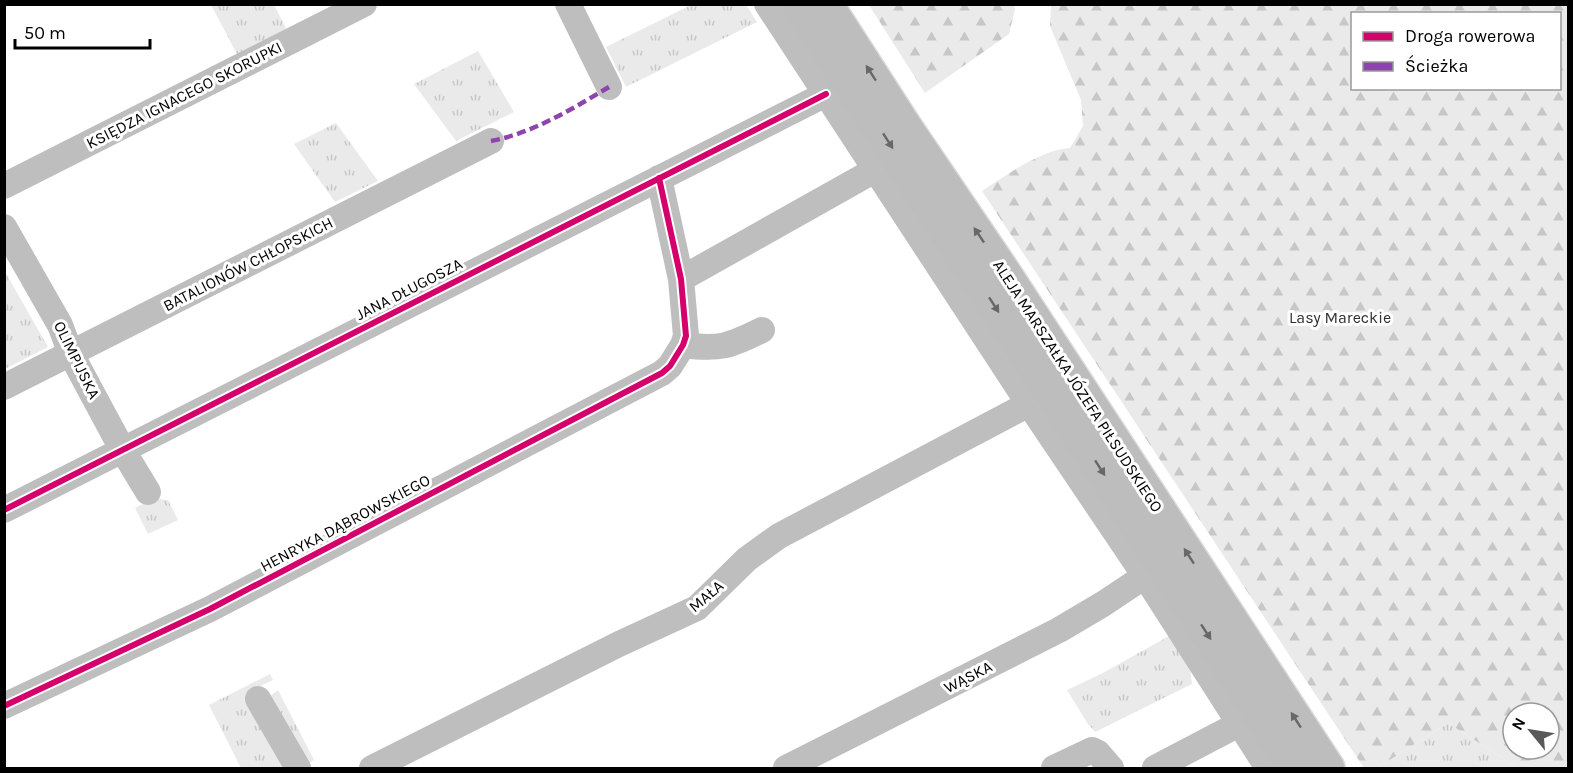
<svg xmlns="http://www.w3.org/2000/svg" width="1573" height="773" font-family="Karla,sans-serif">
	<style>
		.grass { fill: url(#grass-tufts) }
		.forest { fill: url(#forest-firs); fill-rule: evenodd }
		.lines { fill: none; stroke-linecap: round; stroke-linejoin: round }
		.major-casing { stroke: #dbdbdb; stroke-width: 36 }
		.minor { stroke: #bebebe; stroke-width: 26 }
		.major { stroke: #bdbdbd; stroke-width: 33 }
		.quiet { stroke: #8e44ad; stroke-width: 4.5; stroke-dasharray: 9 4.5; stroke-linecap: butt }
		.cycleway-casing { stroke: #fff; stroke-width: 10 }
		.cycleway { stroke: #d6006c; stroke-width: 6 }
		.oneway { fill: #686868 }
		.labels { text-anchor: middle; dominant-baseline: central; stroke-width: 6; stroke-linejoin: round; paint-order: stroke }
		.street-label { font-size: 16px; fill: #000; stroke: #fff }
		.park-label { font-size: 16px; fill: #2f2f2f; stroke: #fff }
	</style>
	<defs>
		<pattern id="grass-tufts" width="24" height="20" patternUnits="userSpaceOnUse" patternTransform="scale(1.5)"><rect width="24" height="20" fill="#eaeaea"/><path d="M3 7l-1-3M5 7V3M7 7l1-3M15 17l-1-3M17 17v-4M19 17l1-3" fill="none" stroke="#c7c7c7"/></pattern>
		<pattern id="forest-firs" width="22" height="20" patternUnits="userSpaceOnUse" patternTransform="scale(1.5)"><rect width="22" height="20" fill="#eaeaea"/><path d="M5 1l3.5 6h-7zM16 11l3.5 6h-7z" fill="#c7c7c7"/></pattern>
	</defs>
	<rect width="100%" height="100%" fill="#fff"/>
	<!-- grass -->
	<path class="grass" d="M 693,4 L 746,5 L 757,22 L 626,87 L 606,47 Z
		M 211,5 L 274,5 L 287,30 L 237,54 Z
		M 478,51 L 514,112 L 456,141 L 414,84 Z
		M 336,123 L 378,181 L 335,202 L 294,144 Z
		M 4,270 L 48,347 L 5,369 L 4,369 Z
		M 158,499 L 168,500 L 178,520 L 148,534 L 135,508 L 145,503 Z
		M 1169,636 L 1190,666 L 1192,684 L 1095,732 L 1088,724 L 1067,690 L 1101,674 Z
		M 270,674 L 273,680 L 262,685 L 253,694 L 291,768 L 241,768 L 209,705 Z
		M 278,690 L 314,760 L 301,767 L 269,697 Z
		M 1448,723 L 1518,768 L 1377,768 Z"/>
	<!-- forest -->
	<path class="forest" d="M 1013,4 L 1015,9 L 1009,34 L 925,93 L 869,5 Z
		M 1051,5 L 1568,5 L 1568,768 L 1518,768 L 1448,723 L 1377,768 L 1364,768 L 982,191 C 1007,175 1040,150 1070,148 L 1083,126 L 1081,100 L 1050,26 ZM 1352,14 L 1560,14 L 1560,88 L 1352,88 ZM 1513,713 L 1549,713 L 1549,749 L 1513,749 Z"/>
	<g class="lines">
		<!-- major casing -->
		<g class="major-casing">
			<path id="major" d="M 798,4 L 1295,768
				M 826,4 L 904,125 L 1003,271 L 1328,768"/>
		</g>
		<!-- minor -->
		<path class="minor" d="M 568,4 L 609,87
			M 767,4 L 1029,404 L 1145,576 L 1268,768
			M 4,186 L 364,4
			M 4,227 L 60,325 L 71,354 L 122,449 L 148,492
			M 681,279 L 875,170
			M 683,345 C 720,350 730,346 762,330
			M 4,387 L 491,141
			M 4,510 L 826,94
			M 258,699 L 298,768
			M 4,706 L 210,609 L 662,373 L 670,366 L 683,345 L 686,336 L 681,279 L 659,178
			M 372,768 L 619,644 L 697,608 L 747,559 L 779,536 L 1029,404
			M 786,768 L 1059,630 L 1103,604 L 1145,576
			M 1054,768 L 1092,750 L 1098,753 L 1111,768
			M 1155,768 L 1239,724"/>
		<!-- major -->
		<use href="#major" class="major"/>
		<!-- quiet -->
		<path class="quiet" d="M 491,141 C 533,133 572,109 609,87"/>
		<!-- cycleway casing -->
		<g class="cycleway-casing">
			<path id="cycleway" d="M 4,510 L 826,94
				M 4,706 L 210,609 L 662,373 L 670,366 L 683,345 L 686,336 L 681,279 L 659,178"/>
		</g>
		<!-- cycleway -->
		<use href="#cycleway" class="cycleway"/>
	</g>
	<!-- one-way arrows -->
	<defs><path id="oneway-solid" d="M-6-.8H1V-3.2L6.5 0L1 3.2V.8H-6Z" transform="scale(1.5)"/></defs>
	<g class="oneway">
		<use href="#oneway-solid" transform="translate(871 73) rotate(-123)"/>
		<use href="#oneway-solid" transform="translate(888 141) rotate(57)"/>
		<use href="#oneway-solid" transform="translate(979 235) rotate(-124)"/>
		<use href="#oneway-solid" transform="translate(994 305) rotate(57)"/>
		<use href="#oneway-solid" transform="translate(1100 468) rotate(57)"/>
		<use href="#oneway-solid" transform="translate(1189 556) rotate(-123)"/>
		<use href="#oneway-solid" transform="translate(1206 632) rotate(57)"/>
		<use href="#oneway-solid" transform="translate(1296 720) rotate(-123)"/>
	</g>
	<g class="labels">
		<!-- street labels -->
		<g class="street-label">
			<text transform="translate(184 95) rotate(-27)">KSIĘDZA IGNACEGO SKORUPKI</text>
			<text transform="translate(248 264) rotate(-27)">BATALIONÓW CHŁOPSKICH</text>
			<text transform="translate(409 289) rotate(-27)">JANA DŁUGOSZA</text>
			<text transform="translate(77 360) rotate(64)">OLIMPIJSKA</text>
			<text transform="translate(1078 386) rotate(57)">ALEJA MARSZAŁKA JÓZEFA PIŁSUDSKIEGO</text>
			<text transform="translate(345 523) rotate(-28)">HENRYKA DĄBROWSKIEGO</text>
			<text transform="translate(706 596) rotate(-40)">MAŁA</text>
			<text transform="translate(968 677) rotate(-27)">WĄSKA</text>
		</g>
		<!-- park labels -->
		<g class="park-label">
			<text x="1340" y="317">Lasy Mareckie</text>
		</g>
	</g>
	<!-- border -->
	<rect width="1573" height="773" fill="none" stroke="#000000" stroke-width="12"/>
	<!-- legend -->
	<rect x="1351" y="12" width="210" height="78" fill="#ffffff" stroke="#999999" stroke-width="1.5"/>
	<rect x="1363" y="32" width="30" height="9" fill="#d6006c" stroke="#999999" stroke-width="1.5"/>
	<text x="1405" y="42" font-size="18" fill="#000000">Droga rowerowa</text>
	<rect x="1363" y="62" width="30" height="9" fill="#8e44ad" stroke="#999999" stroke-width="1.5"/>
	<text x="1405" y="72" font-size="18" fill="#000000">Ścieżka</text>
	<!-- north arrow -->
	<g transform="translate(1531 731) rotate(300)"><circle r="28" fill="#ffffff" stroke="#999999" stroke-width="1.5"/>
	<path d="M0-4.5L10 22L0 15L-10 22Z" fill="#595959"/>
	<text y="-9" font-size="16" font-weight="bold" text-anchor="middle" fill="#000000">N</text>
	</g>
	<!-- scale -->
	<path d="M15 39v9h135v-9" fill="none" stroke="#000000" stroke-width="3"/>
	<text x="24" y="39" font-size="18" fill="#000000" stroke="#ffffff" stroke-width="4.5" paint-order="stroke">50 m</text>
</svg>
